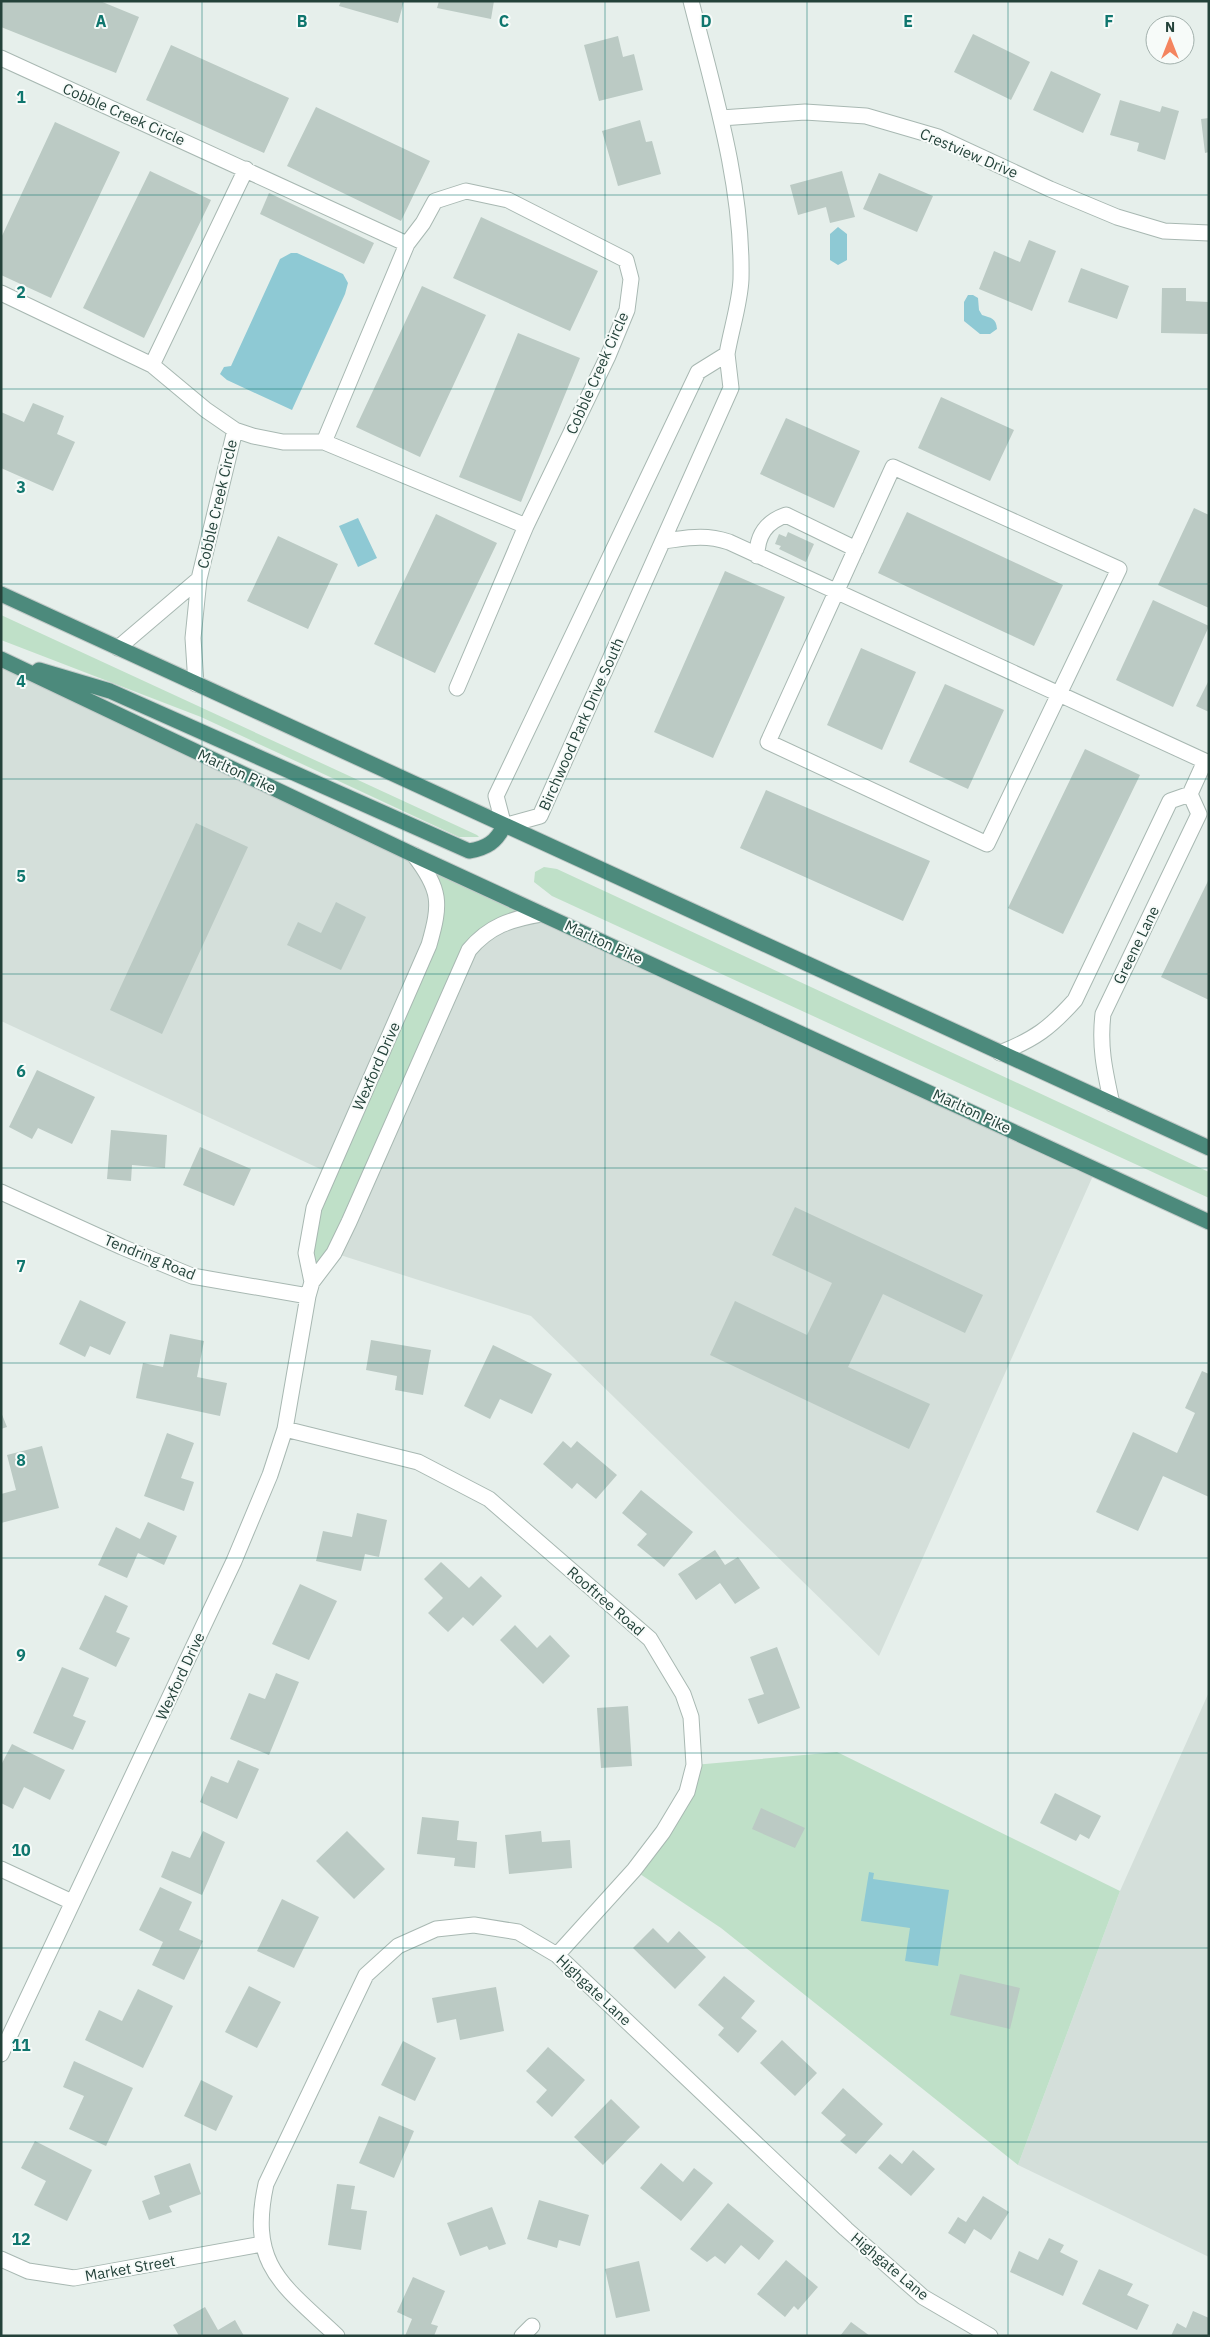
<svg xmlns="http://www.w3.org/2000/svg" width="1210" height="2337" font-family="'IBM Plex Sans',sans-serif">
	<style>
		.built { fill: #d4dfda }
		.green { fill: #bfe0c8 }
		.water { fill: #8ec9d4 }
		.building { fill: #bbcac4 }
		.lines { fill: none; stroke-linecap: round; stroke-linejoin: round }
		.minor-casing { stroke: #a8b8b2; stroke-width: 17 }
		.trunk-casing { stroke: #c2cac8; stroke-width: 17 }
		.minor { stroke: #fff; stroke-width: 15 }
		.trunk { stroke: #4c8a7c; stroke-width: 15 }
		.grid { fill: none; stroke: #0f766e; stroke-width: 1; stroke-opacity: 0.55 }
		.labels { text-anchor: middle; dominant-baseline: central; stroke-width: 4; stroke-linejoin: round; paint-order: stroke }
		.street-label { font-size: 15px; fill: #24423a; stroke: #f7fbf9 }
		.grid-label { font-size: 16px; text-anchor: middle; font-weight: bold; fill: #0f766e; stroke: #f7fbf9; stroke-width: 4; stroke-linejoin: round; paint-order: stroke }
	</style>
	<rect width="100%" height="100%" fill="#e6efeb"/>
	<!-- built -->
	<path class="built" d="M 1,659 L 414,855 L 430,875 L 436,920 L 329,1173 L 1,1021 Z
		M 541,914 L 1096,1169 L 879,1656 L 531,1316 L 334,1253 L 481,937 Z
		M 1209,1692 L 1209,2257 L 1018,2165 L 1120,1891 Z"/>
	<!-- green -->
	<path class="green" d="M 1,615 L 477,835 L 479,837 L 459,837 L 201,717 L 1,640 Z
		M 414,855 L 541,914 L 481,937 L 349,1222 L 312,1282 L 314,1208 L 429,945 L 438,898 Z
		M 544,867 L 557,869 L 1209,1172 L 1209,1198 L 552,896 L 534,882 L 535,872 Z
		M 837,1752 L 1120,1891 L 1018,2165 L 721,1928 L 634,1870 L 694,1765 Z"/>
	<!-- water -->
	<path class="water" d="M 838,227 L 847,234 L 847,260 L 838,265 L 830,260 L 830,234 Z
		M 291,253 L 297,253 L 343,274 L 348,283 L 345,294 L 292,410 L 227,380 L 220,374 L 224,367 L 231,366 L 280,259 Z
		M 968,295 L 973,295 L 978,298 L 979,310 L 982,315 C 991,318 996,318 997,329 L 990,334 L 980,334 L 964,321 L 964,302 Z
		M 358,518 L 377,558 L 358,567 L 339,526 Z
		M 869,1872 L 874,1873 L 873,1879 L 949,1890 L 938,1966 L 905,1961 L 910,1928 L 861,1921 Z"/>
	<!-- building -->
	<path class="building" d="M 1,1 L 100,1 L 139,17 L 116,73 L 1,27 Z
		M 341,1 L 404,1 L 398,23 L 339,6 Z
		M 439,1 L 494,1 L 491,19 L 437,8 Z
		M 973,34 L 1030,62 L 1011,100 L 954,72 Z
		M 618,36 L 623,57 L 634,54 L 643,90 L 599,101 L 584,45 Z
		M 171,45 L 289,98 L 264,153 L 146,100 Z
		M 1051,71 L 1101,94 L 1083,133 L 1033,110 Z
		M 1120,100 L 1160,112 L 1162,106 L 1179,111 L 1165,160 L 1137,151 L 1139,143 L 1110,135 Z
		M 316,107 L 430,161 L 401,221 L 287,166 Z
		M 1209,118 L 1209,152 L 1205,153 L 1201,119 Z
		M 640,120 L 646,142 L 652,141 L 661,174 L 618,186 L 602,131 Z
		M 55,122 L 120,152 L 51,298 L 1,275 L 1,238 Z
		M 150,171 L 211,200 L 144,338 L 83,308 Z
		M 842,171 L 855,217 L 830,223 L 826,207 L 798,215 L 790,185 Z
		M 879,173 L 933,196 L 917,232 L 863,209 Z
		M 269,193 L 374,243 L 364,264 L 260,214 Z
		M 481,217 L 598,271 L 570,331 L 453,278 Z
		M 1029,240 L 1056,251 L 1032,311 L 979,289 L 994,251 L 1020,262 Z
		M 1081,268 L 1129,286 L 1117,319 L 1068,302 Z
		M 422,286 L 486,315 L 420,457 L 356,427 Z
		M 1162,288 L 1186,288 L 1186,301 L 1209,302 L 1209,334 L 1161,333 Z
		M 518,333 L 580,358 L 521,502 L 459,477 Z
		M 941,397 L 1014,430 L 990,481 L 918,448 Z
		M 33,403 L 64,416 L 57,434 L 75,442 L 53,491 L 1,468 L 1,412 L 24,422 Z
		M 786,418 L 860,451 L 834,508 L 760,474 Z
		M 1194,508 L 1209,515 L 1209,608 L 1158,585 Z
		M 907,512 L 1063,585 L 1034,646 L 878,573 Z
		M 436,514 L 497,543 L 435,673 L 374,644 Z
		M 788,532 L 814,544 L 806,562 L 779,549 L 781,546 L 775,544 L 779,534 L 786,537 Z
		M 278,536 L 338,564 L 308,629 L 247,601 Z
		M 725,571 L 785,597 L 713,758 L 654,732 Z
		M 1153,600 L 1209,626 L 1173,707 L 1116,680 Z
		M 861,648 L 916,672 L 882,750 L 827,725 Z
		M 1209,680 L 1209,712 L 1196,706 Z
		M 945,684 L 1004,710 L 968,789 L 909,762 Z
		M 1085,749 L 1140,775 L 1063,934 L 1008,908 Z
		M 766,790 L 930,861 L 903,921 L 740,848 Z
		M 196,823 L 248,847 L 162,1034 L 110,1010 Z
		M 1209,879 L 1209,1000 L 1161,977 Z
		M 336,902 L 366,917 L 341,970 L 287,945 L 298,922 L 321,933 Z
		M 37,1070 L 95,1097 L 72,1144 L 38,1128 L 32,1139 L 9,1127 Z
		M 111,1130 L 167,1135 L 165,1168 L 132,1165 L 131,1181 L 107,1179 Z
		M 200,1147 L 251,1169 L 234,1206 L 183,1185 Z
		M 795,1207 L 983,1295 L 965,1333 L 883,1294 L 848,1367 L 930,1404 L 909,1449 L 710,1355 L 735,1301 L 807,1335 L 832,1283 L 772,1255 Z
		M 80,1300 L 126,1322 L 110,1355 L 90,1346 L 85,1357 L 59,1344 Z
		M 170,1334 L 204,1341 L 197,1377 L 227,1383 L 220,1416 L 136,1398 L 143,1363 L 163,1367 Z
		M 371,1340 L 431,1350 L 423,1395 L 395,1390 L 397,1376 L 366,1370 Z
		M 493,1345 L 552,1374 L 532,1414 L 500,1399 L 490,1419 L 464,1406 Z
		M 1202,1371 L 1209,1374 L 1209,1497 L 1163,1476 L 1138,1531 L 1096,1512 L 1133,1432 L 1177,1453 L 1195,1413 L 1185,1408 Z
		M 1,1412 L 7,1427 L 1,1429 Z
		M 167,1433 L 194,1443 L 181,1478 L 194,1482 L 184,1511 L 144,1496 Z
		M 563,1441 L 571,1448 L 577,1441 L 617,1475 L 596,1499 L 577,1483 L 572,1489 L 543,1464 Z
		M 42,1446 L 59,1508 L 1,1523 L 1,1494 L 16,1490 L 7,1455 Z
		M 641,1490 L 693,1532 L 664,1567 L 637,1545 L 647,1534 L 622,1513 Z
		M 357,1513 L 387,1520 L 379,1557 L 365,1554 L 361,1571 L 316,1561 L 323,1531 L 352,1537 Z
		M 148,1522 L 177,1536 L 164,1565 L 138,1553 L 127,1578 L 98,1565 L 116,1527 L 140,1539 Z
		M 715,1550 L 725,1565 L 738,1557 L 760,1588 L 735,1604 L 720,1583 L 696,1600 L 678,1574 Z
		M 441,1562 L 469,1588 L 481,1576 L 502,1596 L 473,1626 L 463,1617 L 448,1632 L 428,1613 L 443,1598 L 424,1579 Z
		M 300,1584 L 337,1601 L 309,1660 L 272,1644 Z
		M 105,1595 L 128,1606 L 116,1632 L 130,1638 L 116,1667 L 79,1649 Z
		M 515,1625 L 537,1648 L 550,1635 L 570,1656 L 543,1684 L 500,1640 Z
		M 777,1647 L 800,1708 L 758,1724 L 748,1699 L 764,1694 L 750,1657 Z
		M 62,1667 L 89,1678 L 73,1716 L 86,1721 L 73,1750 L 33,1733 Z
		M 276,1673 L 299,1682 L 269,1755 L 230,1739 L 249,1693 L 265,1699 Z
		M 628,1706 L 632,1766 L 601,1768 L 597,1708 Z
		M 12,1744 L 65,1770 L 50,1800 L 24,1787 L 13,1809 L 1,1803 L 1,1765 Z
		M 238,1760 L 259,1769 L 237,1819 L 200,1802 L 211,1776 L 228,1783 Z
		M 1055,1793 L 1101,1816 L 1089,1839 L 1080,1834 L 1076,1841 L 1040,1823 Z
		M 761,1808 L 805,1828 L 795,1848 L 752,1829 Z
		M 422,1817 L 459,1821 L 457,1840 L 477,1842 L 475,1868 L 454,1866 L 455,1858 L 417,1854 Z
		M 203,1831 L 225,1842 L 202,1895 L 161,1877 L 172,1851 L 190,1858 Z
		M 347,1831 L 385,1869 L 354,1899 L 316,1861 Z
		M 541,1831 L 542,1842 L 570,1840 L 572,1868 L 509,1874 L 505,1835 Z
		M 160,1887 L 192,1902 L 179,1930 L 203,1941 L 184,1980 L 152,1965 L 163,1942 L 139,1930 Z
		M 282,1899 L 319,1917 L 294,1968 L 257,1951 Z
		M 653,1928 L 668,1943 L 679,1931 L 706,1957 L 675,1989 L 633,1948 Z
		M 960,1974 L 1020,1988 L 1010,2029 L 950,2015 Z
		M 724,1976 L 755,2001 L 741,2018 L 757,2031 L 738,2053 L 718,2035 L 724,2028 L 698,2005 Z
		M 249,1986 L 281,2002 L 257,2048 L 225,2032 Z
		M 496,1987 L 504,2031 L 460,2040 L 456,2019 L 437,2023 L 432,1998 Z
		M 138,1989 L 173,2006 L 143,2068 L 85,2040 L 99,2010 L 122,2021 Z
		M 782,2040 L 817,2073 L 795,2096 L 760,2063 Z
		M 403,2041 L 436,2058 L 415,2101 L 381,2085 Z
		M 548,2047 L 585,2080 L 552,2117 L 536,2102 L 547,2090 L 526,2071 Z
		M 74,2061 L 133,2088 L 106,2146 L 69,2129 L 84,2096 L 63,2087 Z
		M 201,2080 L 233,2096 L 216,2131 L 184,2116 Z
		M 843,2088 L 883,2124 L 856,2154 L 840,2141 L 846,2135 L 821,2113 Z
		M 611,2099 L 640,2127 L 603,2165 L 574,2137 Z
		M 379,2116 L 414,2131 L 394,2178 L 359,2163 Z
		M 35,2141 L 92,2170 L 67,2221 L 34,2205 L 46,2181 L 21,2168 Z
		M 913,2150 L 935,2169 L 911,2196 L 878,2168 L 890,2154 L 902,2164 Z
		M 190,2163 L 201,2194 L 169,2206 L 172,2212 L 149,2220 L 142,2201 L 160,2194 L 154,2176 Z
		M 661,2163 L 683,2182 L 694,2168 L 713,2183 L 681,2221 L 640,2188 Z
		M 337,2184 L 355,2186 L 351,2209 L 367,2211 L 361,2250 L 328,2245 Z
		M 983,2196 L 1009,2212 L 991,2240 L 974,2229 L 965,2244 L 948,2233 L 958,2217 L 966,2222 Z
		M 539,2200 L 589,2215 L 580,2246 L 559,2240 L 557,2248 L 527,2239 Z
		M 728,2203 L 774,2241 L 759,2260 L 741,2245 L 725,2264 L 715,2256 L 707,2262 L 690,2249 Z
		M 492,2207 L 506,2244 L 489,2250 L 487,2246 L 460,2256 L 447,2223 Z
		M 1049,2238 L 1064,2245 L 1060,2252 L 1078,2261 L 1063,2296 L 1010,2272 L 1019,2251 L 1038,2260 Z
		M 786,2260 L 818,2287 L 798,2310 L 794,2306 L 785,2317 L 757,2294 Z
		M 639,2261 L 650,2311 L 616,2318 L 605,2269 Z
		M 1099,2269 L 1133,2284 L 1127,2295 L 1149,2305 L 1137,2330 L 1082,2304 Z
		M 413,2277 L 445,2291 L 431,2324 L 438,2326 L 434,2336 L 405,2336 L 412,2319 L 397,2312 Z
		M 205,2307 L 218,2330 L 235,2320 L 244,2336 L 179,2336 L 173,2325 Z
		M 1193,2311 L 1209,2318 L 1209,2336 L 1171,2336 L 1177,2323 L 1186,2328 Z
		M 851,2322 L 870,2336 L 840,2336 Z"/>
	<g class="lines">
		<!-- minor casing -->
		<g class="minor-casing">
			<path id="minor" d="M 691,1 C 714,92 743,185 741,279 C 740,303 731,330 727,354
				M 1,58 L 407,244 L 423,223 L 435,201 L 466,191 L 508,200 L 626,260 L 631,279 L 627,310 L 608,356 L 526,526 L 324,442 L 283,442 L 253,436 L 235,430 L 206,410 L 152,365 L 1,293
				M 721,118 L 805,112 L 866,116 L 938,137 L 1050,189 L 1117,217 L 1164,231 L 1209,233
				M 727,354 L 731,388 L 540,816 L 504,826 L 496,796 L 698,372 Z
				M 152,365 L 246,169
				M 324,442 L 407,244
				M 893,467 L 1119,569 L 987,844 L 768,742 Z
				M 663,541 C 688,538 704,534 729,542 L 1209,763
				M 757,556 C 757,535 766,522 786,515 L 856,549
				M 199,579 L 235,430
				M 118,648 L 199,579 L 193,638 L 196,684
				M 457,688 L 526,526
				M 1190,794 L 1205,761
				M 414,855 C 441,890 441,903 429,945 L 314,1208 L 306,1253 L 312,1282 L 334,1253 L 349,1222 L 469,950 C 489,926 511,919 541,914
				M 1000,1053 C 1035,1039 1050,1028 1075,1000 L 1170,801 L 1190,794 L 1199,814 L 1103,1014 C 1099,1047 1105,1072 1112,1104
				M 1,1192 L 122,1247 L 192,1276 L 308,1296
				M 285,1429 L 418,1462 L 489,1499 L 650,1639 L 683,1694 L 691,1717 L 694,1765 L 687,1792 L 663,1832 L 634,1870 L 557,1955
				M 1,1869 L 72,1902
				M 1,2054 L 234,1561 L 270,1475 L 285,1429 L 308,1296 L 312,1282
				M 1,2259 L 28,2271 L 74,2278 L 262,2244
				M 337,2336 C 283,2285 248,2266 266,2184 L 366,1975 L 398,1946 L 436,1929 L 474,1925 L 518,1932 L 557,1955 L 846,2229 L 923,2297 L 990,2336
				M 522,2336 L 532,2326"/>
		</g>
		<!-- trunk casing -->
		<g class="trunk-casing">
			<path id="trunk" d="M 1,594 L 1209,1148
				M 1,659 L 414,855 L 1209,1222
				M 39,670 L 110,691 L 469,851 C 487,848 496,842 504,826"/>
		</g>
		<!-- minor -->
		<use href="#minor" class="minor"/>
		<!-- trunk -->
		<use href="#trunk" class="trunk"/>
	</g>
	<!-- grid -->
	<path class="grid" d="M 202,1 L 202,2336M 403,1 L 403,2336M 605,1 L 605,2336M 807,1 L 807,2336M 1008,1 L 1008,2336M 1,195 L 1209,195M 1,389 L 1209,389M 1,584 L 1209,584M 1,779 L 1209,779M 1,974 L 1209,974M 1,1168 L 1209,1168M 1,1363 L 1209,1363M 1,1558 L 1209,1558M 1,1753 L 1209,1753M 1,1948 L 1209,1948M 1,2142 L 1209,2142"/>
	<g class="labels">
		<!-- street labels -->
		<g class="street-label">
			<text transform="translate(124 114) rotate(24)">Cobble Creek Circle</text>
			<text transform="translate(969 153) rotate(23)">Crestview Drive</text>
			<text transform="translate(597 373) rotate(-66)">Cobble Creek Circle</text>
			<text transform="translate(217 504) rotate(-77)">Cobble Creek Circle</text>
			<text transform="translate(581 724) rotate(-66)">Birchwood Park Drive South</text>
			<text transform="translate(237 771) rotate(25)">Marlton Pike</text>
			<text transform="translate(604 942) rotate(25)">Marlton Pike</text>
			<text transform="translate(1136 945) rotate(-64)">Greene Lane</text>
			<text transform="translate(376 1066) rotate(-66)">Wexford Drive</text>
			<text transform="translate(972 1111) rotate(25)">Marlton Pike</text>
			<text transform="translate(150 1257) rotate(22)">Tendring Road</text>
			<text transform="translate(606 1601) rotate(41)">Rooftree Road</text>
			<text transform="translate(180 1676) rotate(-65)">Wexford Drive</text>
			<text transform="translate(594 1990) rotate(43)">Highgate Lane</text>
			<text transform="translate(890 2266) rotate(40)">Highgate Lane</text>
			<text transform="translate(130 2268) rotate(-10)">Market Street</text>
		</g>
	</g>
	<g class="grid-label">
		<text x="101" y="27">A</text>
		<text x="302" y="27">B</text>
		<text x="504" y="27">C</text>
		<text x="706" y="27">D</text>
		<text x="908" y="27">E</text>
		<text x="1109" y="27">F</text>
		<text x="21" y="103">1</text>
		<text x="21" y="298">2</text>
		<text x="21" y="493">3</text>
		<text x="21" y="687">4</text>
		<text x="21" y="882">5</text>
		<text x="21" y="1077">6</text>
		<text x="21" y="1272">7</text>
		<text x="21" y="1466">8</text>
		<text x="21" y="1661">9</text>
		<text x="21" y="1856">10</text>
		<text x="21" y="2051">11</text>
		<text x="21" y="2245">12</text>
	</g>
	<!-- border -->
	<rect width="1210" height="2337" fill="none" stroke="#24423a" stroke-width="5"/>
	<!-- north arrow -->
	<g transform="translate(1170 40)"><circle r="24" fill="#f7fbf9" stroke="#a3b1ad"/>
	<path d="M0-4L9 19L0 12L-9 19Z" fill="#f4845f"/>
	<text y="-8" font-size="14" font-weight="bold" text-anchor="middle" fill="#24423a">N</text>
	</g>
</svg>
